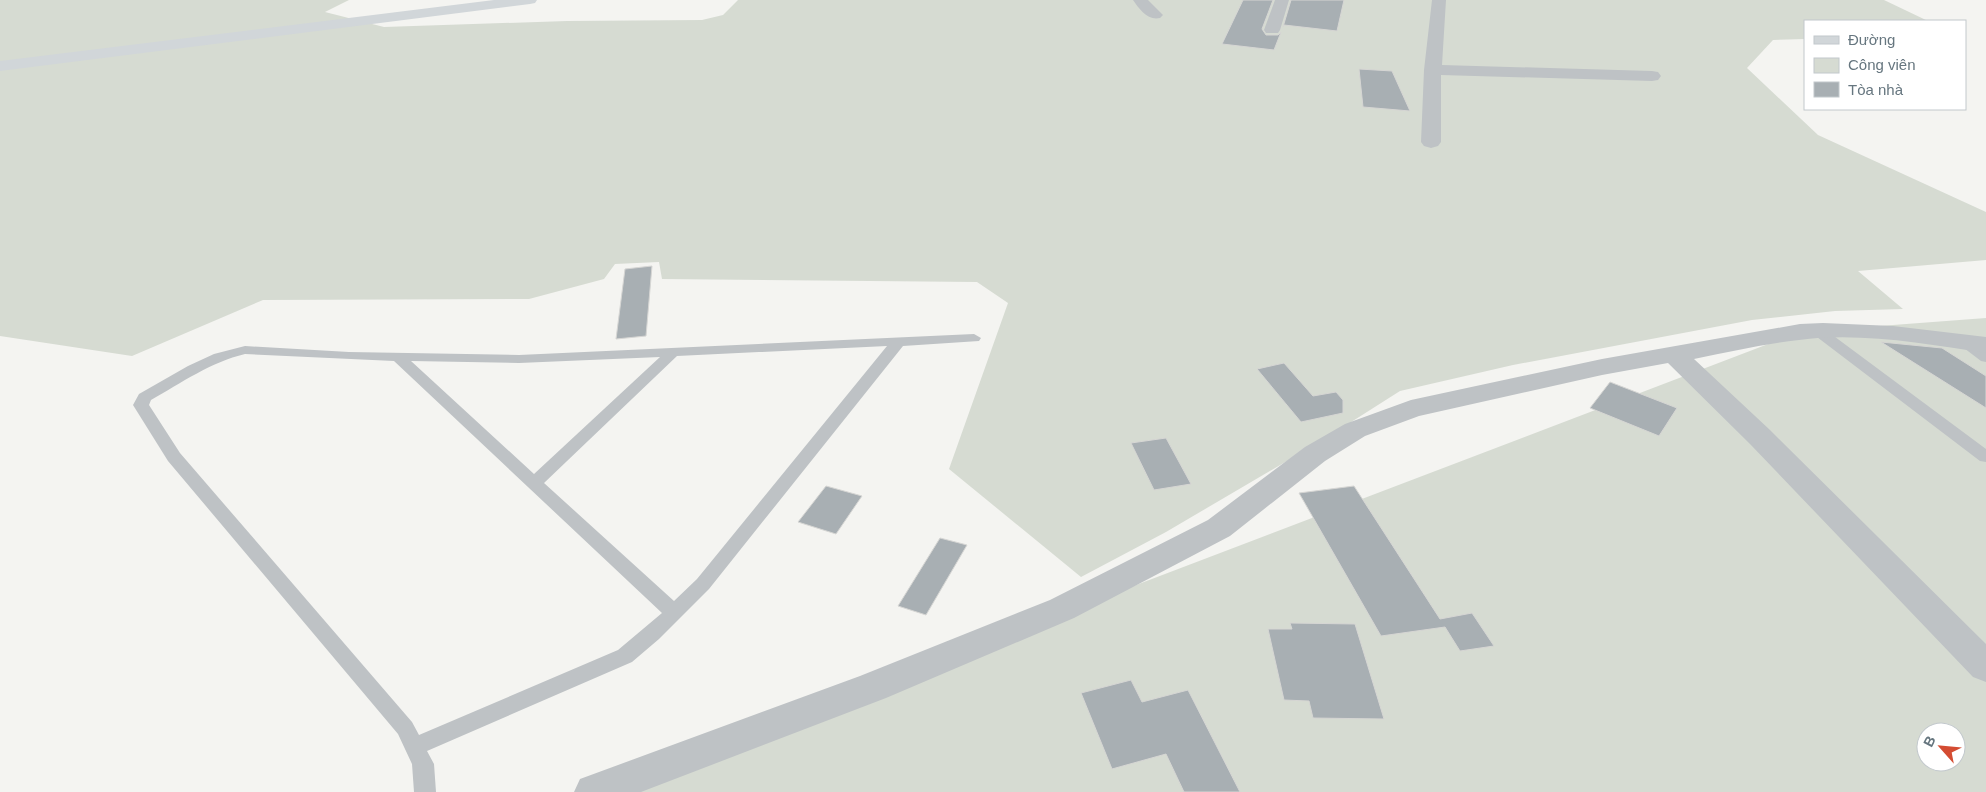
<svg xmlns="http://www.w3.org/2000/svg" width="1986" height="792" font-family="Helvetica,sans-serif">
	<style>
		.green { fill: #d6dbd2; fill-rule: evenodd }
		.building { fill: #a8afb3; stroke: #d6d6d4 }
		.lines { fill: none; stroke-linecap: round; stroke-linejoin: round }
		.lane { fill: #bec2c5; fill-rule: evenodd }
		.street { fill: #bec2c5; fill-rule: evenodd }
		.secondary { fill: #d1d6d9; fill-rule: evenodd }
	</style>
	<rect width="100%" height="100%" fill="#f4f4f1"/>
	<!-- green -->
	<path class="green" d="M 0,0 L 349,0 L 325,12 L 384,27 L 567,21 L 702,20 L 723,15 L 738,0 L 1884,0 L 1928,21 L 1805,21 L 1805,39 L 1773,40 L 1747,68 L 1818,135 L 1986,212 L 1986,260 L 1858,271 L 1903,309 L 1835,311 L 1752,320 L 1513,365 L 1400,391 L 1326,438 L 1166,532 L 1081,577 L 949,469 L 1008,303 L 977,282 L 662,279 L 659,262 L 615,264 L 604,279 L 529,299 L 263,300 L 132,356 L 0,336 Z
		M 1986,318 L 1986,792 L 593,792 L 1800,332 ZM 1926,732 L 1956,732 L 1956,762 L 1926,762 Z"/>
	<!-- building -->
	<path class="building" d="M 1243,0 L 1273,0 L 1262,29 L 1266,35 L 1278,35 L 1281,32 L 1274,50 L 1222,44 Z
		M 1291,0 L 1344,0 L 1337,31 L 1284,25 L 1283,27 Z
		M 1359,69 L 1392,71 L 1410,111 L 1363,107 Z
		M 652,266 L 646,336 L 616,339 L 625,269 Z
		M 1881,342 L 1942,348 L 1986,376 L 1986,408 Z
		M 1284,363 L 1313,396 L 1336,392 L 1343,400 L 1343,413 L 1301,422 L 1257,369 Z
		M 1610,382 L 1677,408 L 1659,436 L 1590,408 Z
		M 1166,438 L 1191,484 L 1154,490 L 1131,443 Z
		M 826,486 L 862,496 L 836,534 L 798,522 Z
		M 1354,486 L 1440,619 L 1472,613 L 1494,646 L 1460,651 L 1445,627 L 1381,636 L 1299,493 Z
		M 940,538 L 967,545 L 926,615 L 898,606 Z
		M 1290,623 L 1355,624 L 1384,719 L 1313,718 L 1309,701 L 1284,700 L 1268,629 L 1292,629 Z
		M 1131,680 L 1142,702 L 1188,690 L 1240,792 L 1184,792 L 1166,754 L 1112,769 L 1081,693 Z"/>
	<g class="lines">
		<!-- lane -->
		<path class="lane" d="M 1818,327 L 1823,328 L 1986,449 L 1986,462 L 1980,461 L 1813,334 L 1811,331 Z
			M 974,334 L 981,338 L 979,341 L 903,346 L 709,589 L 659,639 L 632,662 L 427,751 L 434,764 L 436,792 L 414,792 L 412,764 L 398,734 L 168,461 L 133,405 L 139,394 L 188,366 L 214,354 L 245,346 L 349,352 L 519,355 ZM 887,346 L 697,579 L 674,601 L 544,483 L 677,356 ZM 245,354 L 394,361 L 662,613 L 618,650 L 419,735 L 412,722 L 180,453 L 149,405 L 151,400 C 181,383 211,362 245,354 ZM 660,357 L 534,474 L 411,361 L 519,363 Z
			M 1965,338 L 1970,339 L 1986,351 L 1986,362 L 1981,361 L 1960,345 L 1958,342 L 1960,339 Z"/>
		<!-- street -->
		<path class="street" d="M 1133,0 L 1148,0 L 1163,15 L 1160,18 C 1148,21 1139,9 1133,0 Z
			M 1275,0 L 1289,0 L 1280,30 L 1278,33 L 1266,33 L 1264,30 Z
			M 1432,0 L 1446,0 L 1442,65 L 1652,71 L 1658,72 L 1661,76 L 1658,80 L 1652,81 L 1441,75 L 1441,142 L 1438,146 L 1431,148 L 1424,146 L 1421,142 L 1424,70 Z
			M 1823,323 L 1893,326 L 1986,337 L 1986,353 C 1926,344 1861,332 1799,340 C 1764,344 1729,352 1694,359 L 1770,430 L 1986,644 L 1986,682 L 1973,677 L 1750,444 L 1668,363 L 1602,375 L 1419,416 L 1365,436 L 1325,461 L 1230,536 L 1074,618 L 886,698 L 641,792 L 574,792 L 580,779 L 860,676 L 1050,600 L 1208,520 L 1305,447 L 1345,424 L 1411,400 L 1602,359 L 1800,324 Z"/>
		<!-- secondary -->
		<path class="secondary" d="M 494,0 L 537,0 L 535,3 L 530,4 L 0,71 L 0,61 Z"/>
	</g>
	<!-- legend -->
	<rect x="1804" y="20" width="162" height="90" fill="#ffffff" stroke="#c2c8cc"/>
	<rect x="1814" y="36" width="25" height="8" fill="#d1d6d9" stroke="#c2c8cc"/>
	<text x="1848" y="45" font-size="15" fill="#66767f">Đường</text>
	<rect x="1814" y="58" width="25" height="15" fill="#d6dbd2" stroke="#c2c8cc"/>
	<text x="1848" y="70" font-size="15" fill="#66767f">Công viên</text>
	<rect x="1814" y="82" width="25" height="15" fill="#a8afb3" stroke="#c2c8cc"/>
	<text x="1848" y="95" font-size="15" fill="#66767f">Tòa nhà</text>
	<!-- north arrow -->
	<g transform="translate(1941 747) rotate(297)"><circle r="24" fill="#ffffff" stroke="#c2c8cc"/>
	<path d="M0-4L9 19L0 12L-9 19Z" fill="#d44c32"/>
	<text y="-8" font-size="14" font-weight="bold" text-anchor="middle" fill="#66767f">B</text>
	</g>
</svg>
